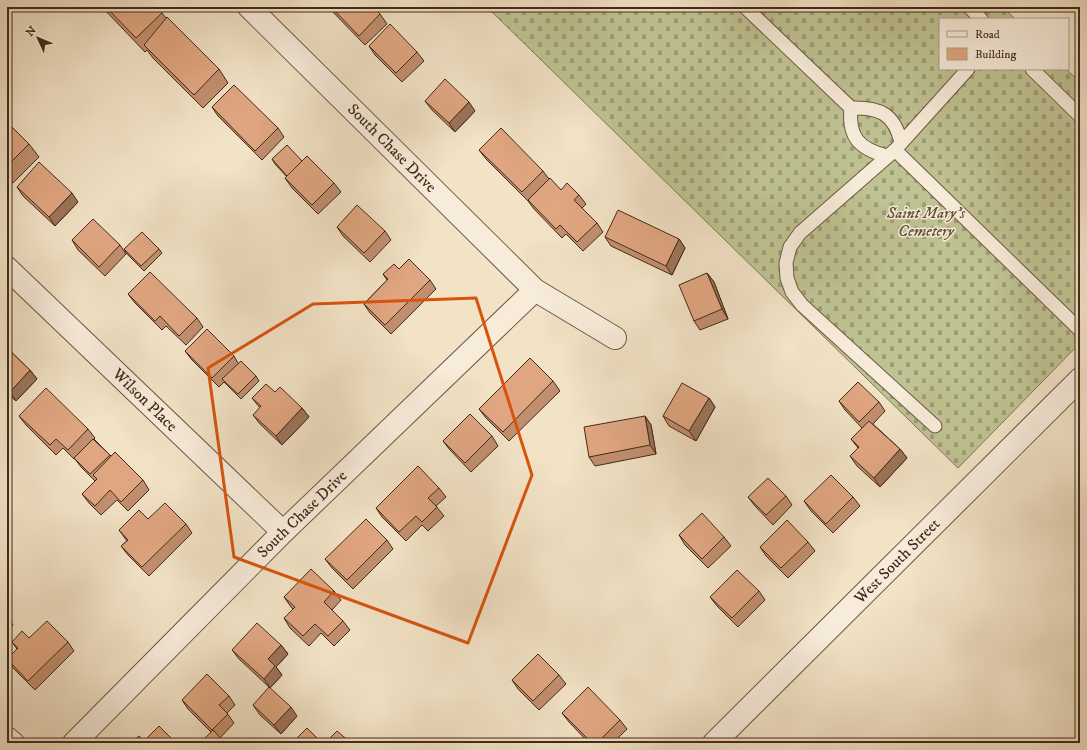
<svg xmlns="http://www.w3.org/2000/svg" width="1087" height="750" font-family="'IM FELL DW Pica',serif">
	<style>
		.cemetery { fill: url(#cemetery-stones); stroke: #817656 }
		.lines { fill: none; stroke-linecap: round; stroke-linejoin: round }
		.lane-casing { stroke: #6f5844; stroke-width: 15 }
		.street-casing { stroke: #6f5844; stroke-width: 24 }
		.lane { stroke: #f7ecda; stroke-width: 13 }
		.street { stroke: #f7ecda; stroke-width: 22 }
		.wall { fill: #c18f6f; stroke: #432a19 }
		.shaded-wall { fill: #9d745a; stroke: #432a19 }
		.building { fill: #e0a681; stroke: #432a19 }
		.marked { fill: none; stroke: #d8540d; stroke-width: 3; stroke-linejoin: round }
		.labels { text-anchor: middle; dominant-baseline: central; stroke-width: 3; stroke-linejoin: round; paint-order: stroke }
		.street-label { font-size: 16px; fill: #432a19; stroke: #f7ecda }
		.park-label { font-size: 16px; font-style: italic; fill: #625037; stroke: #f7ecda }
	</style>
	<defs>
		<pattern id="cemetery-stones" width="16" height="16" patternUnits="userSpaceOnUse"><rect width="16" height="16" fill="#bfc292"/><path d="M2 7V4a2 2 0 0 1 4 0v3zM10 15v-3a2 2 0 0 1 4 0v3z" fill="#9d9e76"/></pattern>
	</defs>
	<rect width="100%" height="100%" fill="#f2e2c6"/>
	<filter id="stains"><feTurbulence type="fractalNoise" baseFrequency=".005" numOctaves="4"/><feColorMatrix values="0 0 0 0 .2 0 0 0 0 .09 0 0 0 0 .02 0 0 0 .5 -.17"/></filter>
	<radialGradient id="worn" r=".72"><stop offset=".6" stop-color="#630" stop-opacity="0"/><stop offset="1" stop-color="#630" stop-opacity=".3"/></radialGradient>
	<!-- cemetery -->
	<path class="cemetery" d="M 487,7 L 1003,7 L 1015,19 L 940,19 L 940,69 L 1066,69 L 1080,82 L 1080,343 L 958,468 Z"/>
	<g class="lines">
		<!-- lane casing -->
		<g class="lane-casing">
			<path id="lane" d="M 745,7 L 851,108 C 880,107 894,114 901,142
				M 969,7 L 981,19
				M 1032,69 L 1080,116
				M 851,108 C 848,137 859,149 887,156
				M 895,150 L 1080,330
				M 935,426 L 802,305 L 792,292 L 787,278 L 786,263 L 790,247 L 800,233 L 895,150 L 968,69"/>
		</g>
		<!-- street casing -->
		<g class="street-casing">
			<path id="street" d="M 249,7 L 535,290
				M 7,268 L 283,532
				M 7,738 L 13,743
				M 74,743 L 283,532 L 535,290 L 615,338
				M 714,743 L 1080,379"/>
		</g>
		<!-- lane -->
		<use href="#lane" class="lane"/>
		<!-- street -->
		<use href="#street" class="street"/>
	</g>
	<!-- wall -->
	<path class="wall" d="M 102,7 L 156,7 L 162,13 L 166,18 L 219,69 L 228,83 L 203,108 L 153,58 L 147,50 L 145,52 Z
		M 328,7 L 373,7 L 380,14 L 387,24 L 365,45 Z
		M 369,46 L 417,52 L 424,61 L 402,82 L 375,55 Z
		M 425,101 L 475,111 L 455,132 L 432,110 Z
		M 212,107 L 278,128 L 284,137 L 262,160 L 218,116 Z
		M 7,122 L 29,144 L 39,157 L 13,183 L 7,177 Z
		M 479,150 L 543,171 L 549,179 L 561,190 L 579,195 L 586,204 L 582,208 L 597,223 L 603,232 L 583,251 L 566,234 L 562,238 L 534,209 L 528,201 L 486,159 Z
		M 272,159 L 302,161 L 334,183 L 341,192 L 318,214 L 292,188 L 285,178 L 287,177 L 275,164 Z
		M 17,187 L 78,202 L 55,226 L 23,196 Z
		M 337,227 L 385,231 L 391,240 L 370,262 L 343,236 Z
		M 605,237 L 679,239 L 685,248 L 672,275 L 611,246 Z
		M 72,240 L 120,245 L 126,254 L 105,276 L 78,250 Z
		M 124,249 L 159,249 L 162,253 L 144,271 L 127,254 Z
		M 707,273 L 714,282 L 728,319 L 700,330 L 694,321 Z
		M 383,274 L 430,280 L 436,289 L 391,334 L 370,313 L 364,304 L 387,280 Z
		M 128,294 L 197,318 L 203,327 L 186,345 L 166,326 L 162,330 L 135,303 Z
		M 7,348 L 30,370 L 37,379 L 16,401 L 7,393 Z
		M 185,351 L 234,356 L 238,363 L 256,376 L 259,381 L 241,399 L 224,382 L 219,387 L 192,360 Z
		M 553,381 L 560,391 L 509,441 L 486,418 L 479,409 Z
		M 275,392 L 302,408 L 309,417 L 282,445 L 260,424 L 253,415 L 260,408 L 252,398 Z
		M 709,398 L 715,407 L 696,441 L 669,426 L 663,416 Z
		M 839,401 L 879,402 L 885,411 L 873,424 L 900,449 L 907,458 L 880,487 L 857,466 L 850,456 L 858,448 L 851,439 L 862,428 L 845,410 Z
		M 19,416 L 88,429 L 95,438 L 94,439 L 111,456 L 143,480 L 149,490 L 128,511 L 117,500 L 101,515 L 89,503 L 82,494 L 95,481 L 81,467 L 75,459 L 74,459 L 63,448 L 56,455 L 26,425 Z
		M 645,416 L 651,425 L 656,454 L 595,466 L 589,457 Z
		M 492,436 L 498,446 L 471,472 L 450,450 L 443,441 Z
		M 439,488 L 446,497 L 436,506 L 444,516 L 428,531 L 422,525 L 406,541 L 382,517 L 376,508 Z
		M 786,496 L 792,505 L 773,525 L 755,506 L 748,497 Z
		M 853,497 L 860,506 L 833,533 L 811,511 L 804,501 Z
		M 148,519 L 186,524 L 192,533 L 149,576 L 128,555 L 121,546 L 127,541 L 119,530 Z
		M 679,535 L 724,537 L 731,546 L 708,568 L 685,545 Z
		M 387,540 L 393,549 L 353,589 L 332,568 L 325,559 Z
		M 808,542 L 815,551 L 788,578 L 766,556 L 760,547 Z
		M 334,591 L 341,600 L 332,610 L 343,621 L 350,630 L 334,646 L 321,633 L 309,646 L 290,628 L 284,618 L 293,609 L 291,607 L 284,597 Z
		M 759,591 L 765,600 L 738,627 L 717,606 L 710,597 Z
		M 7,616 L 13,625 L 7,631 Z
		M 29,638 L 68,642 L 74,651 L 35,690 L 14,669 L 7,659 L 17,649 L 12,642 Z
		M 281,645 L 288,654 L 276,667 L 282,675 L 270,688 L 239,659 L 232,650 Z
		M 559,675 L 566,684 L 539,710 L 518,689 L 512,680 Z
		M 229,696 L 235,705 L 227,713 L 234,723 L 220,738 L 211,732 L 188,709 L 182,700 Z
		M 253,705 L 297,716 L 281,734 L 260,715 Z
		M 562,713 L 620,720 L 627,729 L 613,743 L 589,743 L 569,722 Z"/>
	<!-- shaded-wall -->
	<path class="shaded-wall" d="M 469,102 L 475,111 L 455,132 L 449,123 Z
		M 72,193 L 78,202 L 55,226 L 49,217 Z
		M 679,239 L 685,248 L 672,275 L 666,266 Z
		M 707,273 L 714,282 L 728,319 L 722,309 Z
		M 30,370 L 37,379 L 16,401 L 10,392 Z
		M 709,398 L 715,407 L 696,441 L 689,431 Z
		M 302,408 L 309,417 L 282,445 L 276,436 Z
		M 645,416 L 651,425 L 656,454 L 650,445 Z
		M 900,449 L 907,458 L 880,487 L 874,478 Z
		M 281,645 L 288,654 L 276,667 L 282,675 L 270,688 L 264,679 L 268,659 Z
		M 291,707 L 297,716 L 281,734 L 274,725 Z"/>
	<!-- building -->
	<path class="building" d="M 106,7 L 156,7 L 162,13 L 136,38 Z
		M 331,7 L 373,7 L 380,14 L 359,36 Z
		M 167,17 L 219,69 L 194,95 L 144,45 Z
		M 390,24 L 417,52 L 396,73 L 369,46 Z
		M 445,79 L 469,102 L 449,123 L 425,101 Z
		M 234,85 L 278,128 L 255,151 L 212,107 Z
		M 7,122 L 29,144 L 7,166 Z
		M 501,128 L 543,171 L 522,192 L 479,150 Z
		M 287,145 L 302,161 L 287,176 L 272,159 Z
		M 307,156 L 334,183 L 312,205 L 285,178 Z
		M 39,162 L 72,193 L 49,217 L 17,187 Z
		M 550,178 L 561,190 L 567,183 L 579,195 L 574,200 L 597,223 L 577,242 L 560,225 L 556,229 L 528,200 Z
		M 357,205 L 385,231 L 364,253 L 337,227 Z
		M 618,210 L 679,239 L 666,266 L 605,237 Z
		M 93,219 L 120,245 L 99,267 L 72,240 Z
		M 142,232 L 159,249 L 141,266 L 124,249 Z
		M 409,259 L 430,280 L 385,325 L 364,304 L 388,279 L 383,274 L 394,264 L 399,269 Z
		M 150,272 L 197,318 L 179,336 L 160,316 L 155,321 L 128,294 Z
		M 707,273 L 722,309 L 694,321 L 679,285 Z
		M 207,329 L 234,356 L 212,378 L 185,351 Z
		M 7,348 L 30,370 L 10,392 L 7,389 Z
		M 530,358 L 553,381 L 503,432 L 479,409 Z
		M 241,361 L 256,376 L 238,394 L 222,379 Z
		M 858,382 L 879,402 L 859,422 L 839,401 Z
		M 682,383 L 709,398 L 689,431 L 663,416 Z
		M 266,384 L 275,392 L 280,387 L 302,408 L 276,436 L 253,415 L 261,406 L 252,398 Z
		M 46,388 L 88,429 L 68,450 L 56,439 L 50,445 L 19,416 Z
		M 470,414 L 492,436 L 465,463 L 443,441 Z
		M 645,416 L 650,445 L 589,457 L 584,427 Z
		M 869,421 L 900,449 L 874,478 L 850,456 L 859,447 L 851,439 Z
		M 93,439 L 110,455 L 90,474 L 74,458 Z
		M 115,452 L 143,480 L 121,502 L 110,490 L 95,506 L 82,494 L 97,479 L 93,475 Z
		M 418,466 L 439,488 L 428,498 L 437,507 L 422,522 L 416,516 L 399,532 L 376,508 Z
		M 831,475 L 853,497 L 826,524 L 804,501 Z
		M 768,478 L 786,496 L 766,515 L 748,497 Z
		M 165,503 L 186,524 L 142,567 L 121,546 L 128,540 L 119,530 L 139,510 L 148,519 Z
		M 702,513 L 724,537 L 702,559 L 679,535 Z
		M 366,519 L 387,540 L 347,580 L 325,559 Z
		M 787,520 L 808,542 L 781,568 L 760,547 Z
		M 311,569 L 334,591 L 324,602 L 343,621 L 328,636 L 315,624 L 303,636 L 284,618 L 295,607 L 284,597 Z
		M 737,570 L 759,591 L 732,618 L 710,597 Z
		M 47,621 L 68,642 L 28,681 L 7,659 L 18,648 L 12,642 L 22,631 L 29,638 Z
		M 257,623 L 281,645 L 268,659 L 275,666 L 264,679 L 232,650 Z
		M 538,654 L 559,675 L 533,701 L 512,680 Z
		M 207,674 L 229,696 L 219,705 L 228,714 L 212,730 L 182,700 Z
		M 269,687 L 291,707 L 274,725 L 253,705 Z
		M 588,687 L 620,720 L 597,743 L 592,743 L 562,713 Z
		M 159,726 L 176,743 L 131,743 L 139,736 L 144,741 Z
		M 307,728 L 320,741 L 318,743 L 292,743 Z
		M 213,730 L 225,743 L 200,743 Z
		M 337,731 L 351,743 L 325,743 Z"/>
	<!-- marked area -->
	<path class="marked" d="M 476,298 L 532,475 L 468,643 L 234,557 L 208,368 L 313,304 Z"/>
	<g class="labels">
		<!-- street labels -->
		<g class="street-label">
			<text transform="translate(392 148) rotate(45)">South Chase Drive</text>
			<text transform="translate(145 400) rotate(44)">Wilson Place</text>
			<text transform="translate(302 514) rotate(-44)">South Chase Drive</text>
			<text transform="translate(897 561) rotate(-45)">West South Street</text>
		</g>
		<!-- park labels -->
		<g class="park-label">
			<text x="926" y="213">Saint Mary's<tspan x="926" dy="18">Cemetery</tspan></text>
		</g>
	</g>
	<!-- margin -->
	<rect width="1087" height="750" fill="none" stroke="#f2e2c6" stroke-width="24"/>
	<rect x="8" y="8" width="1071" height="734" fill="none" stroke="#432a19" stroke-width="2"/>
	<rect x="12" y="12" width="1063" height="726" fill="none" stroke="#432a19"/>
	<!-- legend -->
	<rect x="939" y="18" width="130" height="52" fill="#f7ecda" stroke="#af9e8d"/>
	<rect x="947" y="31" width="20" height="6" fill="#f7ecda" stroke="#af9e8d"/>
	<text x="975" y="38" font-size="12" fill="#432a19">Road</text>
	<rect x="947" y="48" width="20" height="12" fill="#e0a681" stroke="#af9e8d"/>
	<text x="975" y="58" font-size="12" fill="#432a19">Building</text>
	<!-- north arrow -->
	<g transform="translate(38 38) rotate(314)" stroke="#f7ecda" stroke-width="3" paint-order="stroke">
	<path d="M0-3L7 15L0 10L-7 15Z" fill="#432a19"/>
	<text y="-6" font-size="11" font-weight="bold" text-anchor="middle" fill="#432a19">N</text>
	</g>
	<rect width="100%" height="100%" filter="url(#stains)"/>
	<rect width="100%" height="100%" fill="url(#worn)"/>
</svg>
